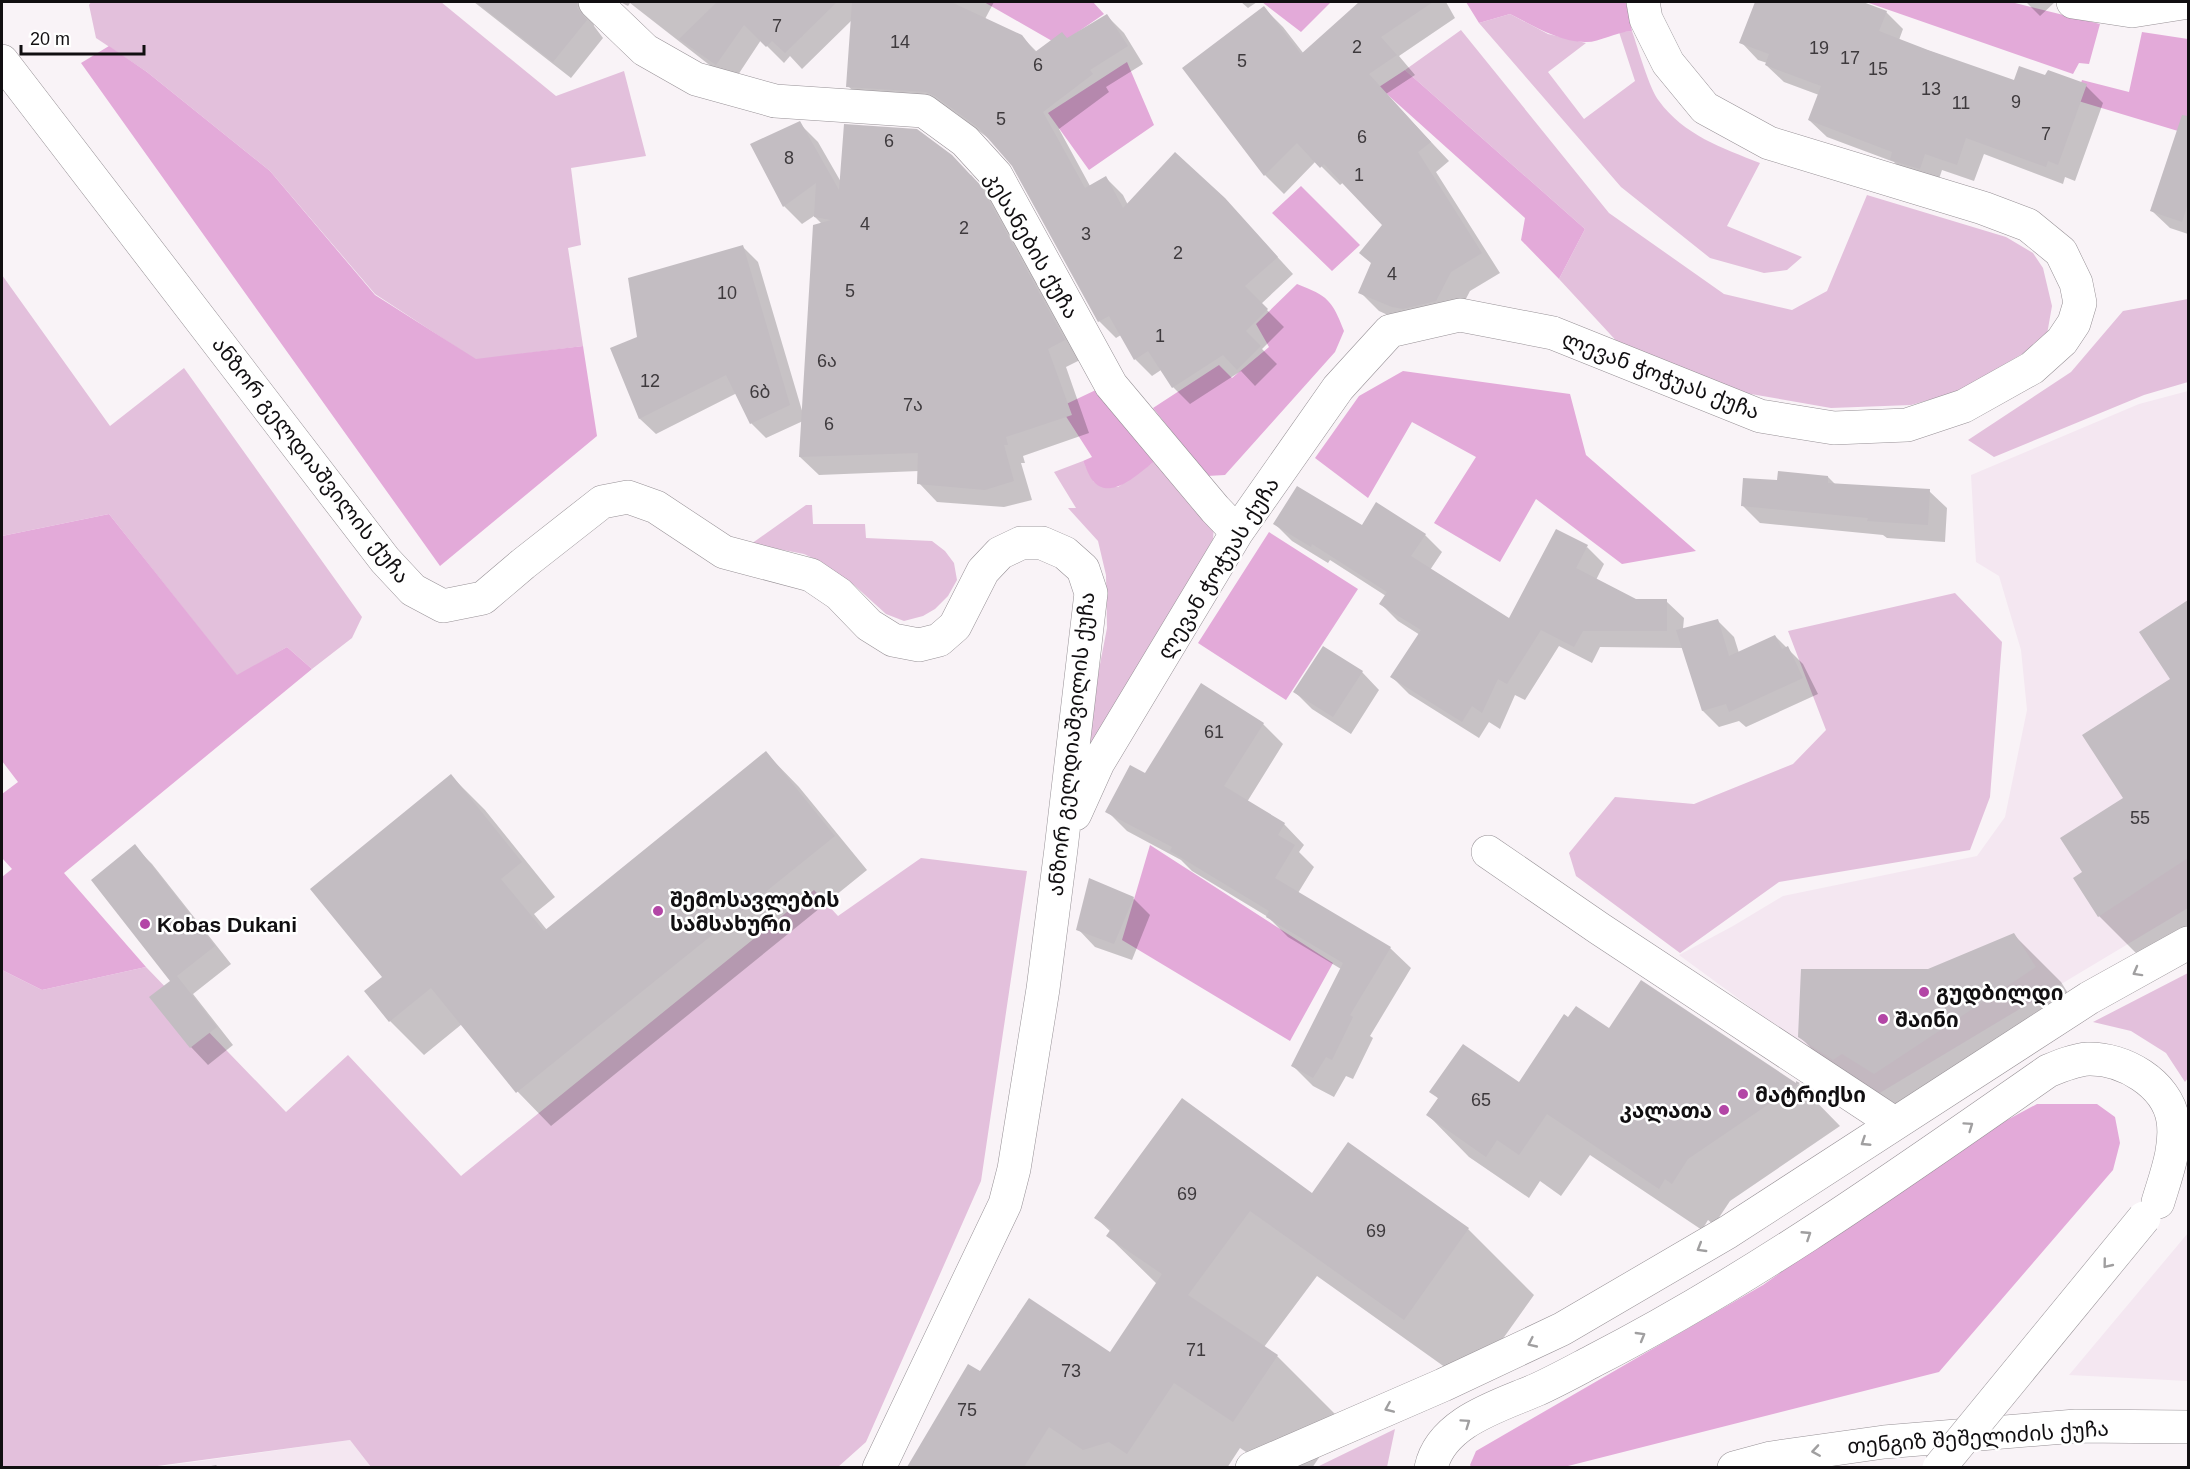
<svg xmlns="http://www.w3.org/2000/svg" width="2190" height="1469" font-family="Helvetica,'Noto Sans Georgian',sans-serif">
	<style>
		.built { fill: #f4e7f1 }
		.green { fill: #e3c0dc }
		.forest { fill: #e3aad9 }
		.shadow { fill: #0003 }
		.building { fill: #c3bdc2 }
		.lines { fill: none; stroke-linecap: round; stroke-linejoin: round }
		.minor-casing { stroke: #979196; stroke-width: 34 }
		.major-casing { stroke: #979196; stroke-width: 34 }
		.minor { stroke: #fff; stroke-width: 33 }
		.major { stroke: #fff; stroke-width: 33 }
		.major-bridge-casing { stroke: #979196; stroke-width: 34; stroke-linecap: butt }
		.major-bridge { stroke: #fff; stroke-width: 33 }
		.oneway { stroke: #a09fa0 }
		.poi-dot { fill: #b346a6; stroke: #fff; stroke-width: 2 }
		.labels { text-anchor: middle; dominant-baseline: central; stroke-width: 5; stroke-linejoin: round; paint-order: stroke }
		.number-label { font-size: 18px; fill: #3e3a3d }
		.street-label { font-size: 21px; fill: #110f11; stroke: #fff }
		.poi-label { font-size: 21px; font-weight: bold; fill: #110f11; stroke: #fff; text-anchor: start }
	</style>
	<rect width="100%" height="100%" fill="#f9f3f7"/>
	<!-- built -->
	<path class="built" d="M 2188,391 L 2188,908 L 1873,1097 L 1679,955 L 1733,926 L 1783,896 L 1977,856 L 2005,817 L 2027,710 L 2021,650 L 1999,576 L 1976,562 L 1971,475 L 2139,404 Z
		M 2188,1233 L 2188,1381 L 2069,1375 Z
		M 350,1440 L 371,1467 L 150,1468 Z"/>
	<!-- green -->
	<path class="green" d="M 91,2 L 441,2 L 556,96 L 624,71 L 646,156 L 571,168 L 581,245 L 568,248 L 583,346 L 476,360 L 375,294 L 270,171 L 147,72 L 96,38 L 89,5 Z
		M 1510,14 L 1548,34 L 1586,43 L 1548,72 L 1584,119 L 1635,81 L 1619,32 L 1632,31 C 1638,48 1649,88 1659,101 C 1684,135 1722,148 1760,163 L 1727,226 L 1802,257 L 1787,270 L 1764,273 L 1710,258 L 1621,187 L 1479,23 Z
		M 1461,30 L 1609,213 L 1724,294 L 1792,310 L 1827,291 L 1867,195 L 2006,237 L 2033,253 L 2043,268 L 2052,306 L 2046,340 L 1957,392 L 1911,405 L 1831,408 L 1745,393 L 1622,347 L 1559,279 L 1585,229 L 1405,70 Z
		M 2,275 L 110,426 L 184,368 L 362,617 L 352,638 L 312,669 L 287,647 L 237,676 L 109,514 L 2,536 Z
		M 2188,299 L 2188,382 L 2144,395 L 1994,457 L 1968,440 L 2071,372 L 2123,311 Z
		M 1083,461 L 1094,482 L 1118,487 L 1155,461 L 1214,525 L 1213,539 L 1086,765 L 1075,793 L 1107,628 L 1106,575 L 1098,541 L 1068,508 L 1076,508 L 1054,472 Z
		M 806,505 L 812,505 L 813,524 L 865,524 L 866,538 L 932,541 L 945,551 L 954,563 L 957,580 L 948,596 L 935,609 L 923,616 L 904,621 L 886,614 L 854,585 L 821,562 L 804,554 L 751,544 Z
		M 1955,593 L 2002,642 L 1990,797 L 1970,850 L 1779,882 L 1680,953 L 1576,876 L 1569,853 L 1615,797 L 1694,804 L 1793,764 L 1826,730 L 1788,631 Z
		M 921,858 L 1027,871 L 981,1181 L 866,1442 L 838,1467 L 371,1467 L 350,1440 L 150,1467 L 2,1467 L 2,970 L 42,990 L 146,967 L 286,1112 L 348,1055 L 461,1176 L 814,890 L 838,916 Z
		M 2188,973 L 2188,1078 L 2185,1082 L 2166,1053 L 2131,1031 L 2093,1022 Z
		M 1395,1429 L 1387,1467 L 1317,1467 Z"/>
	<!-- forest -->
	<path class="forest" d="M 984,2 L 1093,2 L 1104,14 L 1059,45 Z
		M 1262,2 L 1331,2 L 1301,32 Z
		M 1466,2 L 1626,2 L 1632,31 C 1615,32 1598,43 1585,42 C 1559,42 1532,25 1510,14 L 1479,23 Z
		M 1866,2 L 2011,2 L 2100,24 L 2089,64 L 2079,63 L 2073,74 Z
		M 2142,32 L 2188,39 L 2188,134 L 2075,100 L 2082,80 L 2129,92 Z
		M 109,46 L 147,72 L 270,171 L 375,295 L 476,359 L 583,346 L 597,436 L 440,566 L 81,63 Z
		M 1127,62 L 1154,125 L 1089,170 L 1048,113 Z
		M 1405,70 L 1585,229 L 1559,279 L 1521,240 L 1525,218 L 1379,87 Z
		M 1301,186 L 1360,245 L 1332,271 L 1272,213 Z
		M 1297,284 C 1328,296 1332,300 1344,331 L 1335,352 L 1225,475 L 1207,476 L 1153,408 L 1219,365 L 1232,378 L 1269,347 L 1256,324 Z
		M 1403,371 L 1570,394 L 1586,455 L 1696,551 L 1622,564 L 1536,499 L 1500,562 L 1434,523 L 1476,457 L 1412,422 L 1368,498 L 1315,458 L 1359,396 Z
		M 1100,388 L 1155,461 C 1140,472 1112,501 1094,482 C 1089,477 1086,467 1083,461 L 1092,457 L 1060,407 Z
		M 109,514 L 237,675 L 287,647 L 312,669 L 64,873 L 146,967 L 42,990 L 2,970 L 2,877 L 12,869 L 2,858 L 2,794 L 18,782 L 2,761 L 2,536 Z
		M 1269,532 L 1358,589 L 1286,700 L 1198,643 Z
		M 1150,845 L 1333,963 L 1290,1041 L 1122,940 Z
		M 2037,1104 L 2097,1104 L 2115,1117 L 2120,1143 L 2113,1170 L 1939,1372 L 1564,1467 L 1472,1468 L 1470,1465 L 1476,1451 L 1763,1285 L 1959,1146 Z"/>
	<!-- shadow -->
	<path class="shadow" d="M 474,2 L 606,2 L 593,16 L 594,26 L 603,38 L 571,78 Z
		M 620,2 L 994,2 L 985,19 L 1021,36 L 1037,52 L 1068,40 L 1107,16 L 1124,33 L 1143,64 L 1106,87 L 1109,92 L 1059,129 L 1090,186 L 1106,178 L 1123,195 L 1128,205 L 1241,217 L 1293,274 L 1261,304 L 1284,327 L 1262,349 L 1277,364 L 1255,386 L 1241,371 L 1190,404 L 1173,387 L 1161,370 L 1152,376 L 1135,359 L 1121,335 L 1116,338 L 1099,321 L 1014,165 L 992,141 L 954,112 L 865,103 L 848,86 L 852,20 L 802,69 L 790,56 L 784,63 L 761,40 L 734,81 L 712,67 L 630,3 L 628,6 Z
		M 1241,2 L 1257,2 L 1248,8 Z
		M 1361,2 L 1446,2 L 1455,18 L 1399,56 L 1415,75 L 1386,94 L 1449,161 L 1436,172 L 1500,273 L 1470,291 L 1455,320 L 1412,326 L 1379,311 L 1360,292 L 1372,264 L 1384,225 L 1344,182 L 1340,185 L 1316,161 L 1284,194 L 1265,175 L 1185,69 L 1264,8 L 1283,27 L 1304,54 Z
		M 1757,2 L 1857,2 L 1886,12 L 1903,29 L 1899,40 L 2015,82 L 2046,77 L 2086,86 L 2103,103 L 2075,181 L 2065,177 L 2063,184 L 1984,154 L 1974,181 L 1942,170 L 1937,185 L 1908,177 L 1894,162 L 1827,137 L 1809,120 L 1819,95 L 1784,82 L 1766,65 L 1767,63 L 1758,60 L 1741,42 Z
		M 2026,2 L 2055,2 L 2040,16 Z
		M 799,123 L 818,142 L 841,182 L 971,175 L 999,206 L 1082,359 L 1066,367 L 1089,433 L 1023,456 L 1025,463 L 1021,463 L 1032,500 L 1004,507 L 937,502 L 919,483 L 919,471 L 819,475 L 800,457 L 803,421 L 766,438 L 751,423 L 737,393 L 656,434 L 640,419 L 612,349 L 639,338 L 743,247 L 758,262 L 803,414 L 822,224 L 814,216 L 802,224 L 784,206 Z
		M 2174,144 L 2188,149 L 2188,234 L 2170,228 L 2152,211 Z
		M 1828,477 L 1836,485 L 1929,491 L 1947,508 L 1945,542 L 1887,538 L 1883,535 L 1760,523 L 1743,506 L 1779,482 Z
		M 1275,524 L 1362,527 L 1425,535 L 1442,552 L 1430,570 L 1509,621 L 1587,547 L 1604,564 L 1596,580 L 1636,600 L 1666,601 L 1684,618 L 1683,629 L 1718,621 L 1734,637 L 1739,653 L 1775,636 L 1803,664 L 1818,694 L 1746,727 L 1739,721 L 1719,727 L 1703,711 L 1683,648 L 1600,647 L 1592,663 L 1559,646 L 1525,700 L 1515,695 L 1500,729 L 1489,722 L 1479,738 L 1409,694 L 1392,677 L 1420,635 L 1398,621 L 1381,604 L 1386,596 L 1330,560 L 1328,563 L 1292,541 Z
		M 2188,602 L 2188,942 L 2150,967 L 2099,916 L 2084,872 L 2125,799 L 2172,680 L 2141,633 Z
		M 1362,672 L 1379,690 L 1351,734 L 1312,709 L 1295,692 Z
		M 1263,724 L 1283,744 L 1247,802 L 1284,824 L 1304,845 L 1299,852 L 1314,867 L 1298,893 L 1390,948 L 1411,968 L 1370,1036 L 1373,1038 L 1353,1079 L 1346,1076 L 1334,1097 L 1313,1086 L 1293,1066 L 1341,969 L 1288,937 L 1268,917 L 1192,871 L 1181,860 L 1127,831 L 1107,811 L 1146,775 Z
		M 766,753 L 799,787 L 867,870 L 551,1126 L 518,1092 L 462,1024 L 424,1055 L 390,1021 L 366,991 L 384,977 L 451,776 L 485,810 L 555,897 L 534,914 L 547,930 Z
		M 135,847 L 152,864 L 231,964 L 193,994 L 233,1045 L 208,1065 L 191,1047 Z
		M 1133,898 L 1150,915 L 1132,960 L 1095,947 L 1078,929 Z
		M 2014,935 L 2061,982 L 2081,1014 L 1922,1119 L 1889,1100 L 1880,1106 L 1846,1083 L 1800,1037 L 1928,971 Z
		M 1642,982 L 1797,1085 L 1799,1084 L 1840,1126 L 1730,1201 L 1714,1225 L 1708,1220 L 1702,1230 L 1590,1155 L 1561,1196 L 1540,1181 L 1529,1198 L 1469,1157 L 1428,1115 L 1439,1099 L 1431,1091 L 1519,1085 L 1610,1030 Z
		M 1312,1195 L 1468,1229 L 1534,1295 L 1470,1385 L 1317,1276 L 1264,1347 L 1277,1356 L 1343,1422 L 1312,1468 L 1270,1468 L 1240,1448 L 1227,1468 L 909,1467 L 981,1373 L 1110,1354 L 1157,1284 L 1108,1236 L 1111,1232 L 1096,1218 Z
		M 216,1465 L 219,1468 L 201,1468 Z"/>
	<!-- building -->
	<path class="building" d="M 476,2 L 577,2 L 577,8 L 587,20 L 553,62 Z
		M 717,2 L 837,2 L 785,53 L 772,41 L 766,47 L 744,25 L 716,65 L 679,39 Z
		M 852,2 L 951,2 L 1022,35 L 1035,52 L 1062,32 L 1067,38 L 1107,14 L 1128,46 L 1090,70 L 1093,74 L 1043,112 L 1085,188 L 1106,176 L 1123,208 L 1175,152 L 1225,198 L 1278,257 L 1245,286 L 1268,309 L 1246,331 L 1261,346 L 1237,370 L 1223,355 L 1172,388 L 1148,351 L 1134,360 L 1109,316 L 1098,322 L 1012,166 L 979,128 L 935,96 L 926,92 L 846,87 Z
		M 1359,2 L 1433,2 L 1381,37 L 1397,55 L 1369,74 L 1431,142 L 1418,152 L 1482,253 L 1451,272 L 1436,301 L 1403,309 L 1392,307 L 1358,293 L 1371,263 L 1359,253 L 1382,225 L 1324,164 L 1320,168 L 1297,143 L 1264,176 L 1182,68 L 1264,6 L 1301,54 Z
		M 1755,2 L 1863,2 L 1887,11 L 1879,31 L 1928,50 L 2014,80 L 2019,66 L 2045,75 L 2048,70 L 2087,84 L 2058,165 L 2048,161 L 2046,167 L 1966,138 L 1957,165 L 1925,154 L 1920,169 L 1890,160 L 1892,152 L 1808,120 L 1821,86 L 1765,65 L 1769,54 L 1739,43 Z
		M 2182,115 L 2188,116 L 2188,203 L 2182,222 L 2150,211 Z
		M 800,121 L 839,190 L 844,124 L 917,129 L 952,155 L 981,186 L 1065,340 L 1048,349 L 1072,415 L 1006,437 L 1008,445 L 1004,445 L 1014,481 L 985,490 L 917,484 L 918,453 L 799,457 L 813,225 L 831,220 L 814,217 L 816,183 L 783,207 L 750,144 Z
		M 743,245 L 790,405 L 750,424 L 726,375 L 639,419 L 610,348 L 637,337 L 628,278 Z
		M 1778,471 L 1828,476 L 1828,483 L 1930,489 L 1928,525 L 1867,521 L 1868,518 L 1741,506 L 1743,478 L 1777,480 Z
		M 1297,486 L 1362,525 L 1376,502 L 1426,534 L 1411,556 L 1509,618 L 1556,529 L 1588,545 L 1576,568 L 1636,599 L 1667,599 L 1667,631 L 1583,631 L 1574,647 L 1541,630 L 1507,684 L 1498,679 L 1482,713 L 1472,706 L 1462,722 L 1390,677 L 1421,630 L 1379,604 L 1387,592 L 1312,544 L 1311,547 L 1273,524 Z
		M 2188,600 L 2188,858 L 2098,917 L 2073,878 L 2082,872 L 2060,838 L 2123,798 L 2082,735 L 2170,679 L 2139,632 Z
		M 1718,619 L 1729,656 L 1775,635 L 1782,649 L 1788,646 L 1803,678 L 1729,712 L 1726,704 L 1702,711 L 1676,630 Z
		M 1323,646 L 1363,671 L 1333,717 L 1293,692 Z
		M 1201,683 L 1264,723 L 1224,786 L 1285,823 L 1278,835 L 1295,845 L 1275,878 L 1391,947 L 1350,1015 L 1353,1017 L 1332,1060 L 1326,1057 L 1313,1078 L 1291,1066 L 1343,963 L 1266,917 L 1269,911 L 1170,851 L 1172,847 L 1105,812 L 1130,765 L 1145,773 Z
		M 766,751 L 835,836 L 516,1093 L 431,988 L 389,1022 L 364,991 L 382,977 L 310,889 L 451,774 L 522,862 L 501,879 L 544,931 Z
		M 135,844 L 215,946 L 177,976 L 217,1027 L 190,1048 L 149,997 L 170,981 L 91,880 Z
		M 1089,878 L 1134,897 L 1114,944 L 1076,930 Z
		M 2014,933 L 2036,967 L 1874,1074 L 1842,1054 L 1833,1060 L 1798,1037 L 1801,969 L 1928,969 Z
		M 1641,980 L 1796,1083 L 1796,1081 L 1800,1083 L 1688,1159 L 1672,1184 L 1665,1179 L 1659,1189 L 1547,1114 L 1519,1155 L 1497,1140 L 1486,1157 L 1426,1115 L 1438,1098 L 1429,1092 L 1463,1044 L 1519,1082 L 1564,1014 L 1568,1017 L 1576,1006 L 1609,1028 Z
		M 1182,1098 L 1312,1193 L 1348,1142 L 1469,1228 L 1404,1320 L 1250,1211 L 1188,1295 L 1278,1355 L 1233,1422 L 1174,1383 L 1127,1454 L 1109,1442 L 1083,1450 L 1049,1427 L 1024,1467 L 907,1467 L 968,1364 L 980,1371 L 1029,1298 L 1110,1352 L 1162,1274 L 1106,1236 L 1111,1229 L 1094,1218 Z"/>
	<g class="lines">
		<!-- minor casing -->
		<g class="minor-casing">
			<path id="minor" d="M 595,2 L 645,50 L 696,79 L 775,101 L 924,111 L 965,141 L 996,175 L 1111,385 L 1215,509 L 1237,532
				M 2073,2 L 2132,11 L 2188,2
				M 2,61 L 385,560 L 413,590 L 443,606 L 483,598 L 523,564 L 602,502 L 628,497 L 656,507 L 724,552 L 811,575 L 839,594 L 869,625 L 893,640 L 919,645 L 939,640 L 955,626 L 983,571 L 1000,553 L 1021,543 L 1042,543 L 1065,553 L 1083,569 L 1091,593 L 1061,849 L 1043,989 L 1014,1169 L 1005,1204 L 879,1468
				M 1075,814 L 1098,763 L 1237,532 L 1338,388 L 1390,331 L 1460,315 L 1553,333 L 1760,416 L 1834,428 L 1907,425 L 1964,406 L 2032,368 L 2062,341 L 2074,323 L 2080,303 L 2076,283 L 2061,252 L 2028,225 L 1983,208 L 1769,143 L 1705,108 L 1668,63 L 1646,19 L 1643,2
				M 1488,852 L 1600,929 L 1894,1123"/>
		</g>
		<!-- major casing -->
		<g class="major-casing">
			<path id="major" d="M 1252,1468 L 1443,1385 L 1562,1329 L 1728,1232 L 2089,998 L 2188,943
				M 1431,1468 C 1441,1422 1499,1406 1536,1390 C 1556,1381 1574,1371 1593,1361 C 1753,1279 1900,1174 2048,1071 C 2060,1066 2074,1060 2088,1059 C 2123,1058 2167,1083 2173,1120 C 2177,1148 2166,1175 2158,1202
				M 1734,1468 L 1771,1458 L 1884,1442 L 2076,1426 L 2188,1427"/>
		</g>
		<!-- minor -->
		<use href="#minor" class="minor"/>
		<!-- major -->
		<use href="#major" class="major"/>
		<!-- major-bridge casing -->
		<g class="major-bridge-casing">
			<path id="major-bridge" d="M 1939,1468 L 2144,1218"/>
		</g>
		<!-- major-bridge -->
		<use href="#major-bridge" class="major-bridge"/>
	</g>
	<!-- one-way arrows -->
	<defs><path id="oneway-chevron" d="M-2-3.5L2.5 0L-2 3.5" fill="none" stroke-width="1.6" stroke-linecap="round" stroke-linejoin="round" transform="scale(1.5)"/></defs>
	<g class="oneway">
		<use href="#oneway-chevron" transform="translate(2137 972) rotate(151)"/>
		<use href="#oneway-chevron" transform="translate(1969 1126) rotate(-35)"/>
		<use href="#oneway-chevron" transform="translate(1865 1142) rotate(147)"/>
		<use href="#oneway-chevron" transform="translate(1807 1235) rotate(-33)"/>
		<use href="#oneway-chevron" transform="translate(1701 1248) rotate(149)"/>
		<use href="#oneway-chevron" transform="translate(2107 1264) rotate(129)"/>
		<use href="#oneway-chevron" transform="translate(1641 1336) rotate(-30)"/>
		<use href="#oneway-chevron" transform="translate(1532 1343) rotate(155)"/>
		<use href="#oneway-chevron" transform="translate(1389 1408) rotate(157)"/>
		<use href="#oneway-chevron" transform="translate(1466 1423) rotate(-35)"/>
		<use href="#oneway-chevron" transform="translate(1816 1451) rotate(171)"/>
	</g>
	<!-- markers -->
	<g class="poi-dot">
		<circle cx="658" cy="911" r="6"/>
		<circle cx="145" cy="924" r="6"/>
		<circle cx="1924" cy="992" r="6"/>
		<circle cx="1883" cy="1019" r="6"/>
		<circle cx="1743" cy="1094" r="6"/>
		<circle cx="1724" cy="1110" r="6"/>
	</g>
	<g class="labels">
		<!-- number labels -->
		<g class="number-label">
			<text x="777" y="26">7</text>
			<text x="900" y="42">14</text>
			<text x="1357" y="47">2</text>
			<text x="1819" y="48">19</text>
			<text x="1850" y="58">17</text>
			<text x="1242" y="61">5</text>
			<text x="1038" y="65">6</text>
			<text x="1878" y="69">15</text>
			<text x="1931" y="89">13</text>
			<text x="2016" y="102">9</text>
			<text x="1961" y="103">11</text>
			<text x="1001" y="119">5</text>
			<text x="2046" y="134">7</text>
			<text x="1362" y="137">6</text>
			<text x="889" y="141">6</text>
			<text x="789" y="158">8</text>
			<text x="1359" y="175">1</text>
			<text x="865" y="224">4</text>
			<text x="964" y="228">2</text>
			<text x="1086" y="234">3</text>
			<text x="1178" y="253">2</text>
			<text x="1392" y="274">4</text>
			<text x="850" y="291">5</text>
			<text x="727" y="293">10</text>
			<text x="1160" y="336">1</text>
			<text x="827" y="361">6ა</text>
			<text x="650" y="381">12</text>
			<text x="760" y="392">6ბ</text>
			<text x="913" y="405">7ა</text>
			<text x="829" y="424">6</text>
			<text x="1214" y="732">61</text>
			<text x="2140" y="818">55</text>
			<text x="1481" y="1100">65</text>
			<text x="1187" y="1194">69</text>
			<text x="1376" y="1231">69</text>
			<text x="1196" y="1350">71</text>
			<text x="1071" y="1371">73</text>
			<text x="967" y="1410">75</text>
		</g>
		<!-- street labels -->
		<g class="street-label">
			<text transform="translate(1032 245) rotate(60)">კესანების ქუჩა</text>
			<text transform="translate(1661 375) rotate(21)">ლევან ჭოჭუას ქუჩა</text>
			<text transform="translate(311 460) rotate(52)">ანზორ გელდიაშვილის ქუჩა</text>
			<text transform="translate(1218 568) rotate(-58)">ლევან ჭოჭუას ქუჩა</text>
			<text transform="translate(1071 744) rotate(-84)">ანზორ გელდიაშვილის ქუჩა</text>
			<text transform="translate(1978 1437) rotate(-4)">თენგიზ შეშელიძის ქუჩა</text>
		</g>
		<!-- poi labels -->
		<g class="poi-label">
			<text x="670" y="899">შემოსავლების<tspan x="670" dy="24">სამსახური</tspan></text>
			<text x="157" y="924">Kobas Dukani</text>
			<text x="1936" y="992">გუდბილდი</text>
			<text x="1895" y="1019">შაინი</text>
			<text x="1755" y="1094">მატრიქსი</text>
			<text x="1712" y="1110" text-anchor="end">კალათა</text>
		</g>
	</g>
	<!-- border -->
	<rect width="2190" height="1469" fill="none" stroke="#110f11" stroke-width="6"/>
	<!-- scale -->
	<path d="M21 45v9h123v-9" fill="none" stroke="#110f11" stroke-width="3"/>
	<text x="30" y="45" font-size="18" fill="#110f11" stroke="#ffffff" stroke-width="4.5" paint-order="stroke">20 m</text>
</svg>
